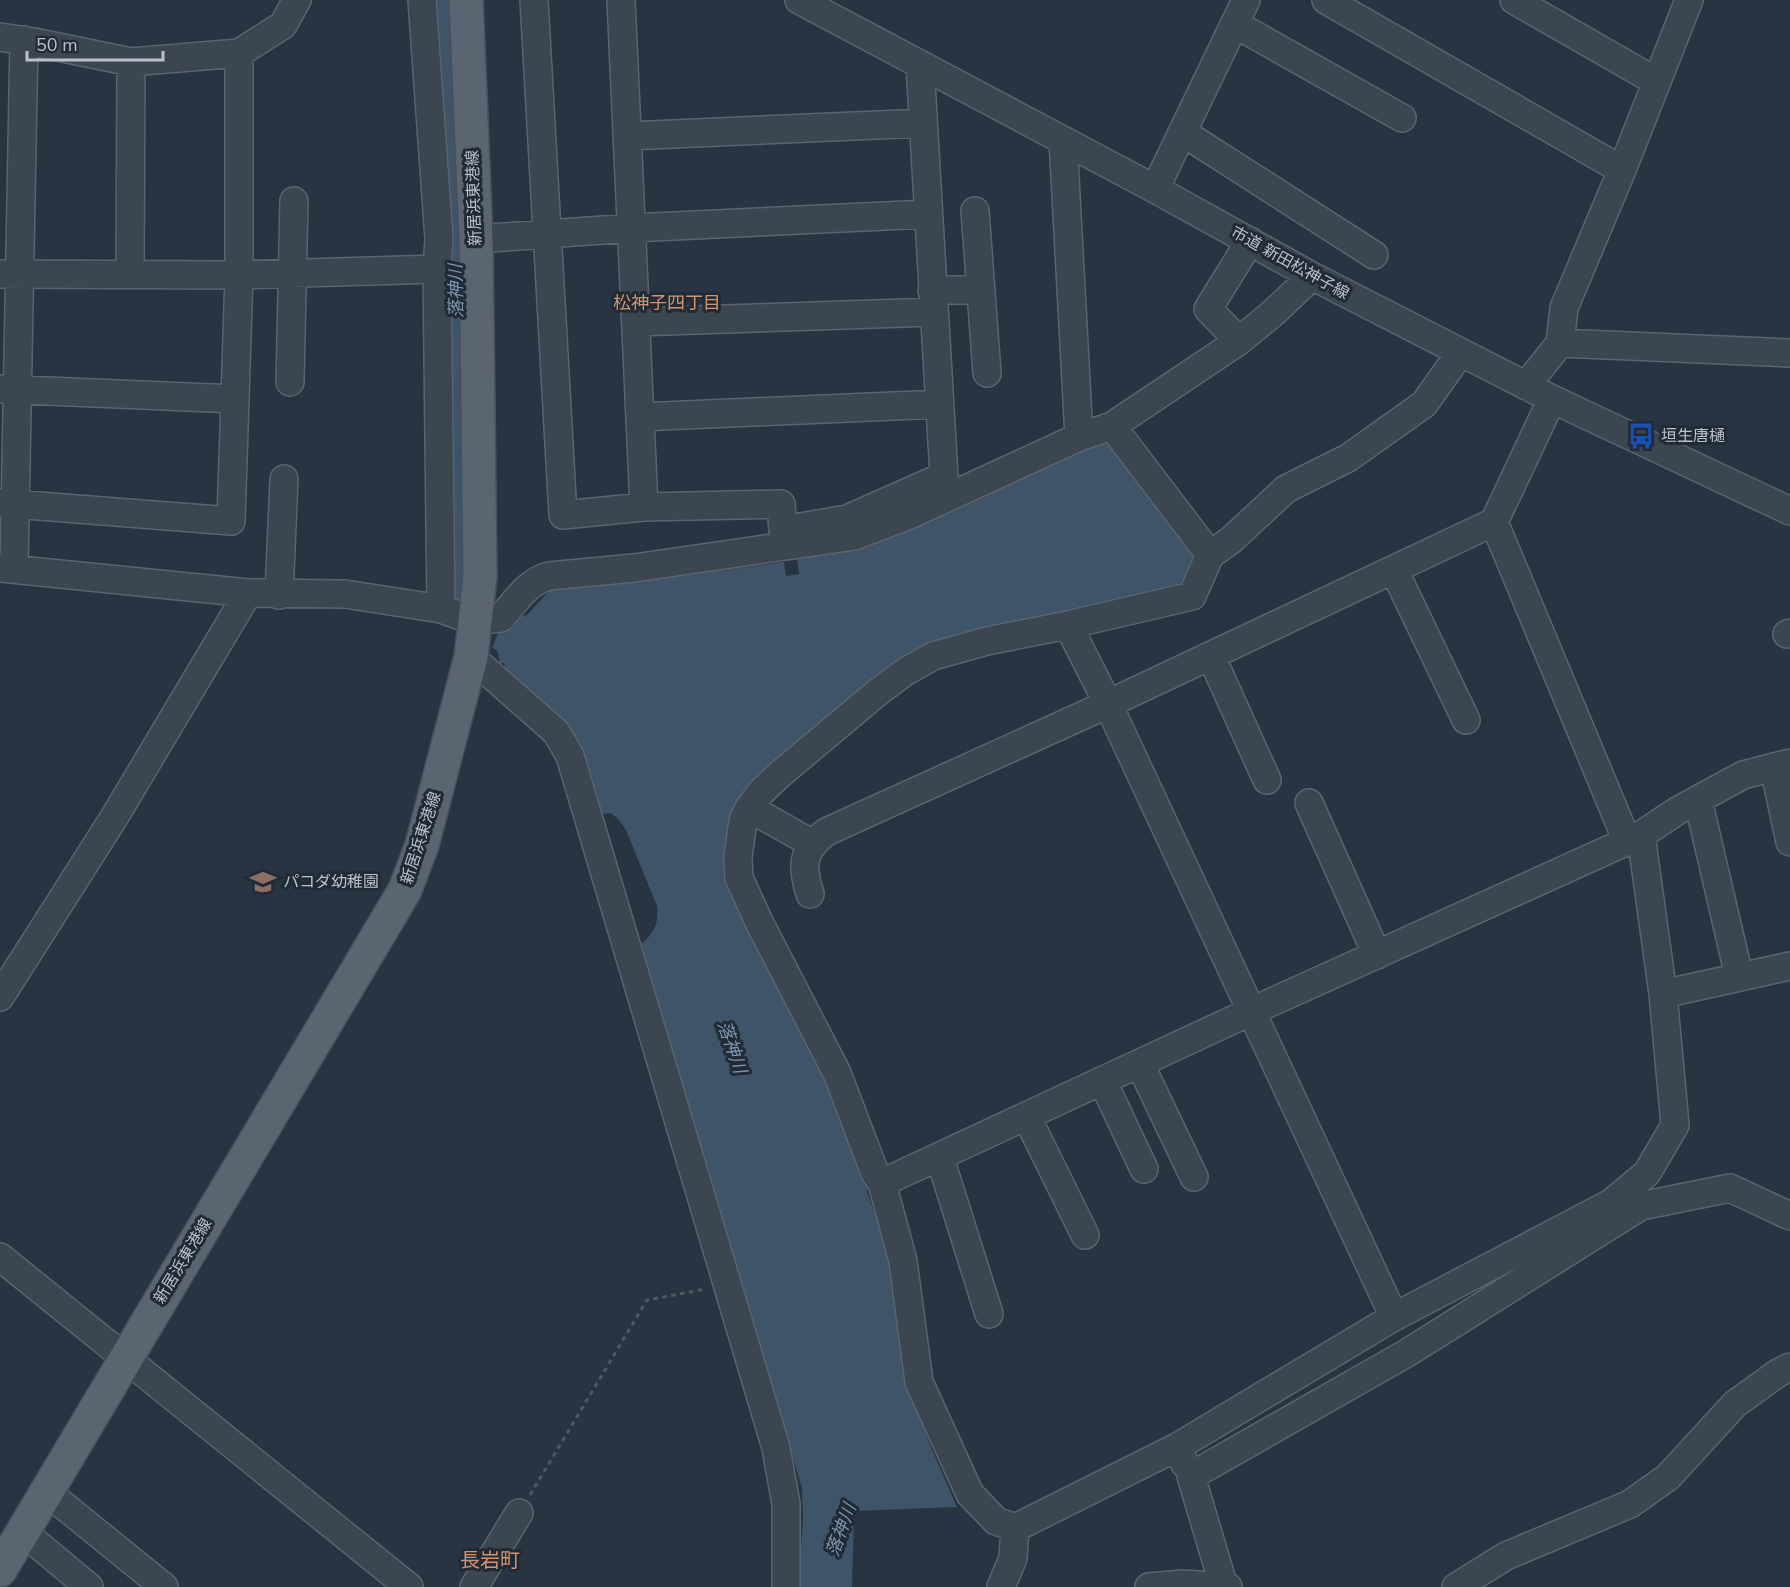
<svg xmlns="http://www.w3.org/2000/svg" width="1790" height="1587" font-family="'Nunito Sans','Noto Sans JP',sans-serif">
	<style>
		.water { fill: #3f5369 }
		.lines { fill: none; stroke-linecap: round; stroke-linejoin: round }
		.river { stroke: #3f5369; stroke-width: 33 }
		.minor-casing { stroke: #5a646e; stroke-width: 30 }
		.major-casing { stroke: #464f5a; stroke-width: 36 }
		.path { stroke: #485d5f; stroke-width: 3; stroke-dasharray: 4.5 4.5; stroke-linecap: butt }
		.minor { stroke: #3c4651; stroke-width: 27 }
		.major { stroke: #5b6571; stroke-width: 33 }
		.labels { text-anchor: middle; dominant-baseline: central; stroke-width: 6; stroke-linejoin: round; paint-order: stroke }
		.street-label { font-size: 16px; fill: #b9c1cb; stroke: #212b36 }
		.poi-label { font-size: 16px; fill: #b9c1cb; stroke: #212b36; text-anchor: start }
		.water-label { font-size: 18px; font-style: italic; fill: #7c93ac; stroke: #212b36 }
		.neighbourhood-label { font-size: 18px; fill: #d1936f; stroke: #212b36 }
		.quarter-label { font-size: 20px; fill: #d1936f; stroke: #212b36 }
	</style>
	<rect width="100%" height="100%" fill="#283441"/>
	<!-- water -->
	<path class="water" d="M 1108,439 L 1197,556 L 1182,585 L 935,645 L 732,814 L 726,843 L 726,866 L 826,1077 L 869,1187 L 867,1191 L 873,1209 L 877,1208 L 893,1270 L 901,1351 L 909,1388 L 930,1445 L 957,1507 L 854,1511 L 852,1587 L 800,1587 L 799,1581 L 803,1518 L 802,1488 L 641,944 C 654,933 659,924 657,906 L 626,830 L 619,820 L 611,813 L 602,814 C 593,784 587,747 565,723 C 548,704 525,688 506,670 L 504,663 L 500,663 L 497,650 L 492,648 L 499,631 L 505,633 L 512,629 L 522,616 L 527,615 L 550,590 L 620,584 L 784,562 L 786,576 L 799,574 L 797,559 L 866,548 L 914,528 L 918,524 Z"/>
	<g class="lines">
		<!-- river -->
		<path class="river" d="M 439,0 L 456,263 L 457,583"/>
		<!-- minor casing -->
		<g class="minor-casing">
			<path id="minor" d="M 422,0 L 439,239 L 437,269
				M 534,0 L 563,515 L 644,507 L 781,504 L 783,530 L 847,519 L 944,476 L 920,65
				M 621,0 L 644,507
				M 799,0 L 1155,189 L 1312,276 L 1552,399 L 1790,511
				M 1326,0 L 1622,170
				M 1514,0 L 1657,82
				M 1235,24 L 1402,118
				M 0,37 L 34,42 L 131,62 L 239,53 L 239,275 L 0,274
				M 239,53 L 283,25 L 297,0
				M 1182,132 L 1374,255
				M 628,136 L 923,123
				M 1063,140 L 1079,437
				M 1155,189 L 1246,0
				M 975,211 L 987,373
				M 476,239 L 632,228 L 928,214
				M 130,275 L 131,62
				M 932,290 L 981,290
				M 636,322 L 934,312
				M 1239,341 L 1208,309 L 1250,241
				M 1560,343 L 1790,353
				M 290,382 L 294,201
				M 1526,386 L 1560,343 L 1564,308 L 1622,170 L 1689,0
				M 0,389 L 235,399
				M 640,417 L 939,404
				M 0,503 L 231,521 L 239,275 L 437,269 L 441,609
				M 1494,522 L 1552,399
				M 1210,555 L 1231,540 L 1286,489 L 1348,458 L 1424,404 L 1461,352
				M 0,568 L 248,593 L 345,594 L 441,609 L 475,621 L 501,618 C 515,602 528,581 549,576 L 634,568 L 855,536 L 905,517 L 1079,437 L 1112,426 L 1239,341 L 1273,313 L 1312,276
				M 14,569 L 24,40
				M 1394,570 L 1466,720
				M 279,595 L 284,479
				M 1068,625 L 1108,704 L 1394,1317
				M 1787,634 L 1790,633
				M 1211,656 L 1267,780
				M 471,657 L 556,732 L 570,756 L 776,1448 L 786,1504 L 786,1587
				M 1774,767 L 1790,842
				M 1698,800 L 1739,976
				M 1309,803 L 1377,955
				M 749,808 L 743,821 L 738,857 L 739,878 L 759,922 L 837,1073 L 875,1173 L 882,1183
				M 811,843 L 749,808 L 761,792 L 779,775 L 878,692 L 905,672 L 933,656 L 987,641 L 1068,625 L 1192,596 L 1210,555 L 1112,426
				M 810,894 C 801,865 802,851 826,832 L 1108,704 L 1494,522 L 1627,841
				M 1663,994 L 1790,966
				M 0,997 L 115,816 L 248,593
				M 1140,1064 L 1194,1177
				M 1103,1082 L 1144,1169
				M 1027,1117 L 1085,1235
				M 940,1158 L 989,1314
				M 0,1257 L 409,1587
				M 1177,1447 L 1394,1317 L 1611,1203 L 1647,1173 L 1675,1125 L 1663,994 L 1641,835 L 1677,811 L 1743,775 L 1790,763
				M 47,1492 L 164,1587
				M 1015,1528 L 1177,1447 L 1185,1464
				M 23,1532 L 89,1587
				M 474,1587 L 519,1513
				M 1001,1587 L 1013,1558 L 1015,1528 L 996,1521 L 970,1494 L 919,1382 L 903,1261 L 882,1183 L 1252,1011 L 1641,835
				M 1149,1587 L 1183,1584 L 1228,1587
				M 1224,1587 L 1191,1476 L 1407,1353 L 1641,1206 L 1730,1188 L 1790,1216
				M 1456,1587 L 1506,1556 L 1630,1504 L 1668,1477 L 1735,1404 L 1778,1373 L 1790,1367"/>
		</g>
		<!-- major casing -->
		<g class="major-casing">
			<path id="major" d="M 0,1570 L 405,890 L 422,845 L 471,657 L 480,577 L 476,239 L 466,0"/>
		</g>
		<!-- path -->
		<path class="path" d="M 530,1495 L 647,1300 L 706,1289"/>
		<!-- minor -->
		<use href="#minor" class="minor"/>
		<!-- major -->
		<use href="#major" class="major"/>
	</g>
	<!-- icons -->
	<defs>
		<g id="bus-bare" transform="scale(2.07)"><path d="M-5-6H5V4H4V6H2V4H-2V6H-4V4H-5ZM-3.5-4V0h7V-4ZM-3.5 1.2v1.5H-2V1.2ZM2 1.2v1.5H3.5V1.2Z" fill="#1a4fb4" stroke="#212b36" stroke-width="2.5" paint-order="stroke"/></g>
		<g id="school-bare" transform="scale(2.07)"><path d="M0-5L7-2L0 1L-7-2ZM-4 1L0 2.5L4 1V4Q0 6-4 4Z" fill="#8d6e63" stroke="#212b36" stroke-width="2.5" paint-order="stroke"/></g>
	</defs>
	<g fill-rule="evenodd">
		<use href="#bus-bare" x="1641" y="436"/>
		<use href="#school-bare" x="263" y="882"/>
	</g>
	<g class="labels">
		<!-- street labels -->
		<g class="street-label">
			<text transform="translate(474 198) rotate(-92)">新居浜東港線</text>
			<text transform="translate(1290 263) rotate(29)">市道 新田松神子線</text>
			<text transform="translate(421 838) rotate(-72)">新居浜東港線</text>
			<text transform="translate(183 1261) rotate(-59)">新居浜東港線</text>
		</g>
		<!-- poi labels -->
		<g class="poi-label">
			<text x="1661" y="436">垣生唐樋</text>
			<text x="283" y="882">パコダ幼稚園</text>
		</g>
		<!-- water labels -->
		<g class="water-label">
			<text transform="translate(456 291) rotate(-91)">落神川</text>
			<text transform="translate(732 1047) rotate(71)">落神川</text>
			<text transform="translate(841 1530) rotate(-70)">落神川</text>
		</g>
		<!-- neighbourhood labels -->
		<g class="neighbourhood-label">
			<text x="667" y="303">松神子四丁目</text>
		</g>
		<!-- quarter labels -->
		<g class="quarter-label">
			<text x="490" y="1560">長岩町</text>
		</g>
	</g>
	<!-- scale -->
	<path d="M27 51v9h136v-9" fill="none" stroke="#b9c1cb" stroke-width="3"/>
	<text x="36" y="51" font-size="18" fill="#b9c1cb" stroke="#212b36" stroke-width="4.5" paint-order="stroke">50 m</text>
</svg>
